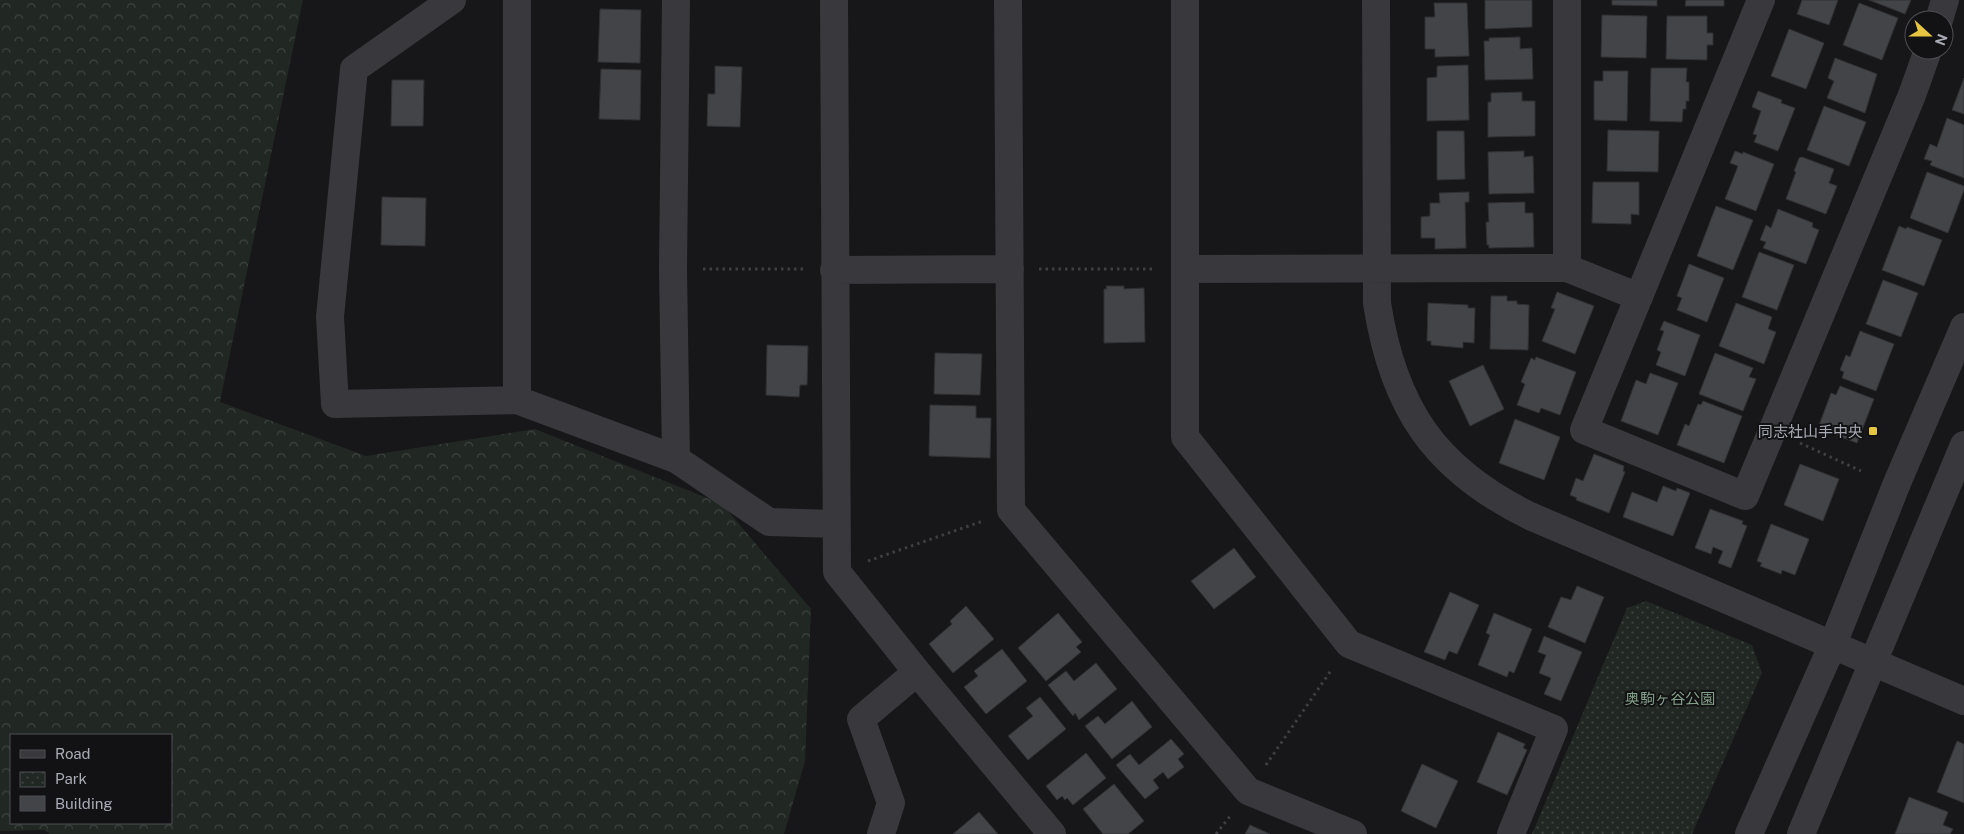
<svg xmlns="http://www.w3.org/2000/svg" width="1964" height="834" font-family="'Public Sans','Noto Sans JP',sans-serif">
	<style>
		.forest { fill: url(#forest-crowns); fill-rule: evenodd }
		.park { fill: url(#park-dots) }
		.building { fill: #434448; stroke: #313134 }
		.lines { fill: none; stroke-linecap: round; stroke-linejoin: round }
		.path { stroke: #3e3f44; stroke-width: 3; stroke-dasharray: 2.5 4; stroke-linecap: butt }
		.minor { stroke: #38383d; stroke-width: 28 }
		.poi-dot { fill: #e6c641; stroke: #121113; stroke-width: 2 }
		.labels { text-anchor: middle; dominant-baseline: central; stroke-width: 4; stroke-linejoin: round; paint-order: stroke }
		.poi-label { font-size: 15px; fill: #a9acb7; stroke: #121113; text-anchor: end }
		.park-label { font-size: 15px; fill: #82a188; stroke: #121113 }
	</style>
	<defs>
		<pattern id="forest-crowns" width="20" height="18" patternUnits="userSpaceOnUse" patternTransform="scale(1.25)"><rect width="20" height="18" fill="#212823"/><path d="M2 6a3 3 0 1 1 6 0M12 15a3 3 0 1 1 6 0" fill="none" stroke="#3e4441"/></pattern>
		<pattern id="park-dots" width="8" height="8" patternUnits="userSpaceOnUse" patternTransform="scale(1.25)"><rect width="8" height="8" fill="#212823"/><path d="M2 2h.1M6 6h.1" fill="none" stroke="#3e4441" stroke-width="1.8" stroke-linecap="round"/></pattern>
	</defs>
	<rect width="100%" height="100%" fill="#171618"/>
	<!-- forest -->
	<path class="forest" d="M 0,0 L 303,0 L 220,402 L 366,456 L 535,429 L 722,504 L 811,609 L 805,761 L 784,834 L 50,834 L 44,830 L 0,831 ZM 11,735 L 171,735 L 171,823 L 11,823 Z"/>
	<!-- park -->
	<path class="park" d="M 1646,601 L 1752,645 L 1762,673 L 1692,834 L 1532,834 L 1627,608 Z"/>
	<!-- building -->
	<path class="building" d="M 1485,0 L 1532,0 L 1532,27 L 1485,29 Z
		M 1612,0 L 1657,0 L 1657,6 L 1612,5 Z
		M 1686,0 L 1724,0 L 1724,6 L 1685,6 Z
		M 1802,0 L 1838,0 L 1829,25 L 1797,14 Z
		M 1869,0 L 1911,0 L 1905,14 Z
		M 1434,3 L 1467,3 L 1469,56 L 1435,57 L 1435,49 L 1425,49 L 1425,17 L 1435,17 Z
		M 1859,3 L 1898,18 L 1882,60 L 1843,45 Z
		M 600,9 L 641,10 L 640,63 L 598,62 Z
		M 1602,15 L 1647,16 L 1646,58 L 1601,57 Z
		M 1667,16 L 1707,16 L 1707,33 L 1713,33 L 1713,45 L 1707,45 L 1707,60 L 1666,59 Z
		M 1789,29 L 1824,43 L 1806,89 L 1771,76 Z
		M 1520,37 L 1520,49 L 1532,48 L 1533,79 L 1485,80 L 1484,41 L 1489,41 L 1489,38 Z
		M 1835,58 L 1877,74 L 1865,113 L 1827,98 L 1834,81 L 1828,78 Z
		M 1468,65 L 1469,120 L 1427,121 L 1427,78 L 1437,77 L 1437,66 Z
		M 715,66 L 742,67 L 740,127 L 707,126 L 708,94 L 715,94 Z
		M 1651,68 L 1687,68 L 1686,82 L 1689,82 L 1689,101 L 1686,101 L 1686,109 L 1683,109 L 1682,122 L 1650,121 Z
		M 601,69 L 641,70 L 640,120 L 599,119 Z
		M 1603,71 L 1628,71 L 1627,121 L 1594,120 L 1594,81 L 1603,81 Z
		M 1964,78 L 1964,114 L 1952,110 Z
		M 392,80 L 424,80 L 423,126 L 391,126 Z
		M 1758,91 L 1782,100 L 1781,103 L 1795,108 L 1778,151 L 1754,142 L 1757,135 L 1753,134 L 1761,111 L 1752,107 Z
		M 1522,92 L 1522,101 L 1535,101 L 1535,136 L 1488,137 L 1488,102 L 1491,102 L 1491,93 Z
		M 1824,106 L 1866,122 L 1849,166 L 1807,150 Z
		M 1947,118 L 1964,125 L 1964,178 L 1930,165 L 1932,161 L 1924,159 L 1930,144 L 1937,147 Z
		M 1608,130 L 1659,131 L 1658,172 L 1607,171 Z
		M 1437,131 L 1464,131 L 1465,179 L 1437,180 Z
		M 1524,151 L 1524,157 L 1533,156 L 1534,193 L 1489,194 L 1488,152 Z
		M 1735,151 L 1743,154 L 1743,152 L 1774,164 L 1756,211 L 1725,199 L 1738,166 L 1730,163 Z
		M 1802,157 L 1834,169 L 1829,183 L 1837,186 L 1826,214 L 1786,199 L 1796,172 L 1794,171 L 1799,158 Z
		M 1927,172 L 1964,186 L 1964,190 L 1948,233 L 1910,218 Z
		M 1593,182 L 1639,182 L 1639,215 L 1631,214 L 1631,224 L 1592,223 Z
		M 1469,192 L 1469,202 L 1465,202 L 1466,248 L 1435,249 L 1435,238 L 1421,238 L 1421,217 L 1430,216 L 1430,203 L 1440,203 L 1439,193 Z
		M 382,197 L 426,198 L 425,246 L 381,245 Z
		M 1525,202 L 1525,213 L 1533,213 L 1534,247 L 1489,248 L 1489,245 L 1487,245 L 1486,222 L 1489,222 L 1488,203 Z
		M 1716,206 L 1753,220 L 1733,270 L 1697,256 Z
		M 1778,209 L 1813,223 L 1812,227 L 1819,230 L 1806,264 L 1763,248 L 1766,242 L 1760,240 L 1766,225 L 1771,228 Z
		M 1899,226 L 1906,229 L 1907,227 L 1942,240 L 1924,286 L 1882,270 Z
		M 1759,252 L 1794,265 L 1777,310 L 1742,297 Z
		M 1689,264 L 1724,278 L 1707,322 L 1677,310 L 1682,298 L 1677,296 Z
		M 1883,280 L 1918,293 L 1901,337 L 1866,324 Z
		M 1106,286 L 1124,286 L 1124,289 L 1144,288 L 1145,342 L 1104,343 L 1104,289 L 1107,289 Z
		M 1557,292 L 1594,306 L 1575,354 L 1542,341 L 1555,309 L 1551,308 Z
		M 1491,296 L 1507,296 L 1507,301 L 1517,301 L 1517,304 L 1529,305 L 1528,350 L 1490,349 Z
		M 1428,303 L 1468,305 L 1468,308 L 1475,308 L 1474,343 L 1463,342 L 1463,348 L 1431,345 L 1431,341 L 1427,341 Z
		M 1736,303 L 1772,317 L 1768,329 L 1776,332 L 1764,364 L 1719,346 Z
		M 1664,321 L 1700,335 L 1685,376 L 1656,365 L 1661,352 L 1657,350 L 1664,331 L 1660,330 Z
		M 1860,331 L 1894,344 L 1876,391 L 1842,378 L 1844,372 L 1840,370 L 1846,355 L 1850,357 Z
		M 767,345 L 808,346 L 807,385 L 800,385 L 799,397 L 766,395 Z
		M 935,353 L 982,354 L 980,395 L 934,394 Z
		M 1715,353 L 1753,368 L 1749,377 L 1756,379 L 1743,411 L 1699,394 Z
		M 1536,357 L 1576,372 L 1560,415 L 1541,408 L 1539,413 L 1517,405 L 1525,384 L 1521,382 L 1531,358 L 1535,360 Z
		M 1483,365 L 1504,409 L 1470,426 L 1449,381 Z
		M 1650,373 L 1678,383 L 1658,435 L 1621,421 L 1636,380 L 1646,384 Z
		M 1840,386 L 1874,399 L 1857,443 L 1818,428 L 1831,393 L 1836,395 Z
		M 1703,401 L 1742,416 L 1724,463 L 1677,445 L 1685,424 L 1689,426 L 1698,404 L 1701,405 Z
		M 930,405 L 976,406 L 976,418 L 991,418 L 990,458 L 929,456 Z
		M 1515,419 L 1560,437 L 1544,480 L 1499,463 Z
		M 1594,454 L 1624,466 L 1623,471 L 1625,472 L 1609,513 L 1576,500 L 1577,498 L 1570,495 L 1576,478 L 1583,481 Z
		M 1800,464 L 1839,479 L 1823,521 L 1784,505 Z
		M 1663,486 L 1676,491 L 1677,488 L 1690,493 L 1673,536 L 1623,517 L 1632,492 L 1657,502 Z
		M 1710,509 L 1743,521 L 1742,524 L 1747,526 L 1731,568 L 1718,563 L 1723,551 L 1713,547 L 1711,554 L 1695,548 Z
		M 1771,524 L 1809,539 L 1795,575 L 1782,570 L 1781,574 L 1760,566 L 1762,563 L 1757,561 Z
		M 1234,548 L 1256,577 L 1214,609 L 1191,581 Z
		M 1577,586 L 1604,597 L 1585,643 L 1548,627 L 1561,597 L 1571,600 Z
		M 1450,592 L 1479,605 L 1457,654 L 1449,651 L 1445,660 L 1424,652 Z
		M 966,606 L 994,639 L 953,673 L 929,644 L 952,624 L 950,621 Z
		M 1058,613 L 1082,642 L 1076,647 L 1081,652 L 1046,681 L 1018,648 Z
		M 1494,613 L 1532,629 L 1514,673 L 1509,671 L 1507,677 L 1478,665 L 1490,635 L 1486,633 Z
		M 1544,636 L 1582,652 L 1561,701 L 1544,694 L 1551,678 L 1539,673 L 1546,655 L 1538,652 Z
		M 1002,649 L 1027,681 L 986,714 L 964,687 L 978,676 L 974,671 Z
		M 1096,663 L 1117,689 L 1079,720 L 1075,713 L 1073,716 L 1048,685 L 1066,671 L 1074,681 Z
		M 1040,697 L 1066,729 L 1028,760 L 1008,736 L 1033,716 L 1026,708 Z
		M 1132,701 L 1152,727 L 1112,759 L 1085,726 L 1098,716 L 1105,724 Z
		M 1498,732 L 1525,744 L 1523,748 L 1527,750 L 1507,795 L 1477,782 Z
		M 1171,739 L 1184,754 L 1178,759 L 1184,767 L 1168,779 L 1163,772 L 1153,780 L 1159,788 L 1145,799 L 1116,765 L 1130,754 L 1139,765 Z
		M 1957,741 L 1964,744 L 1964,803 L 1937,792 Z
		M 1086,753 L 1106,778 L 1073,805 L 1067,798 L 1065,800 L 1062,796 L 1057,800 L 1046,786 Z
		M 1422,764 L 1458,781 L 1436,828 L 1401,811 Z
		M 1114,784 L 1144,821 L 1128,834 L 1103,834 L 1083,809 Z
		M 1909,797 L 1948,812 L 1943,825 L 1953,829 L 1950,834 L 1895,834 Z
		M 979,812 L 998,834 L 953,834 Z
		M 1250,825 L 1270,834 L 1245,834 Z"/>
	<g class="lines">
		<!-- path -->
		<path class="path" d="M 703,269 L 805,269
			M 1039,269 L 1155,269
			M 1800,443 L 1861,471
			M 868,561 L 983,521
			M 1266,765 L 1332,669
			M 1216,834 L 1231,815"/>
		<!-- minor -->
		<path class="minor" d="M 452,0 L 354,69 L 330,317 L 335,404 L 517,400 L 676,459 L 769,522 L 836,524
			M 517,0 L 517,400
			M 676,0 L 673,269 L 676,459
			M 834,0 L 837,572 L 917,672 L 1052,834
			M 1008,0 L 1011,510 L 1248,791 L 1353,834
			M 1185,0 L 1185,437 L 1349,644 L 1554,729 L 1511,834
			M 1376,0 L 1377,303 C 1393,407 1434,469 1530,516 L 1964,701
			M 1761,0 L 1584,430 L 1745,496 L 1912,95 L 1928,50
			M 1939,20 L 1945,0
			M 1567,268 L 1567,0
			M 1186,269 L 1567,268 L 1639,297
			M 834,270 L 1010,269
			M 881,834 L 891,803 L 861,719 L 917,672
			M 1749,834 L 1833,644 L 1897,483 L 1964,327
			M 1801,834 L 1964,445"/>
	</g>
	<!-- markers -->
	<rect class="poi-dot" x="1868" y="426" width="10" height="10" rx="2.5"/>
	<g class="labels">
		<!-- poi labels -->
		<g class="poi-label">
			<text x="1863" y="431">同志社山手中央</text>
		</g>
		<!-- park labels -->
		<g class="park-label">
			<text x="1670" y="698">奥駒ヶ谷公園</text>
		</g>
	</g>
	<!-- legend -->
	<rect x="10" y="734" width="162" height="90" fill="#121113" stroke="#4e4f55"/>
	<rect x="20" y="750" width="25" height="8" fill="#38383d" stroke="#4e4f55"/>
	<text x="55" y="759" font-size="15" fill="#a9acb7">Road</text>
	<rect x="20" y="772" width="25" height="15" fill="url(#park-dots)" stroke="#4e4f55"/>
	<text x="55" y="784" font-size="15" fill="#a9acb7">Park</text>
	<rect x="20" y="796" width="25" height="15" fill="#434448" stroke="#4e4f55"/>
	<text x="55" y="809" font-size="15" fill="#a9acb7">Building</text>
	<!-- north arrow -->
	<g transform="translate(1929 35) rotate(111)"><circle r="24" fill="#121113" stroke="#4e4f55"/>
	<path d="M0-4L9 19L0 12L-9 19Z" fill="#e6c641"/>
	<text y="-8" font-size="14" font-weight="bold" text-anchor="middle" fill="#a9acb7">N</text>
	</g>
</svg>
